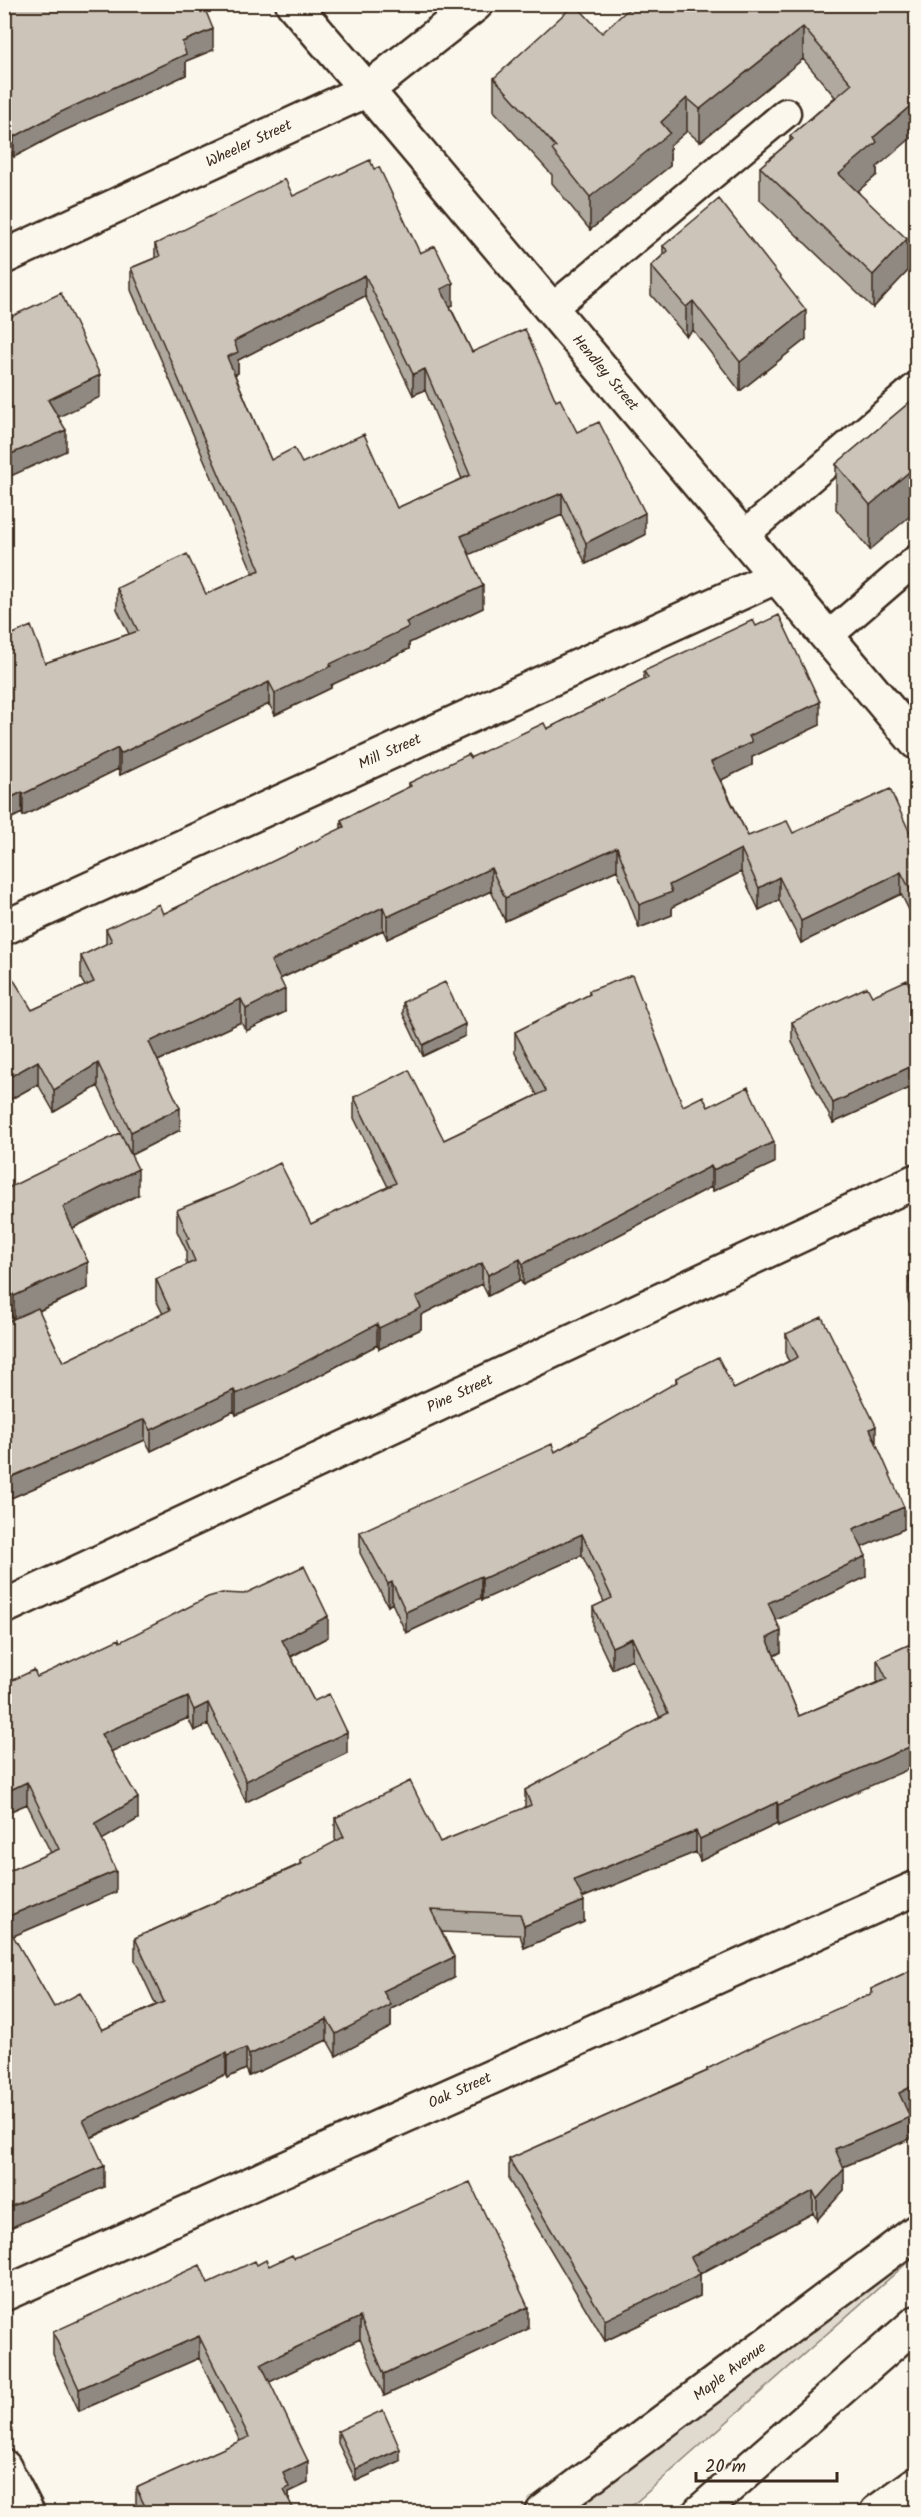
<svg xmlns="http://www.w3.org/2000/svg" width="921" height="2517" viewBox="0 0 921 2517" font-family="Kalam,sans-serif">
<style>
.green{fill:#dfd9ce;stroke:#8d8276;stroke-width:1.5}
.lines{fill:none;stroke-linecap:round;stroke-linejoin:round}
.service-casing{stroke:#3b2a1e;stroke-width:33}
.minor-casing{stroke:#3b2a1e;stroke-width:38}
.secondary-casing{stroke:#3b2a1e;stroke-width:38}
.motorway-casing{stroke:#3b2a1e;stroke-width:38}
.service{stroke:#fbf7ec;stroke-width:28}
.minor{stroke:#fbf7ec;stroke-width:33}
.secondary{stroke:#fbf7ec;stroke-width:33}
.motorway{stroke:#fbf7ec;stroke-width:33}
.wall{fill:#afa99f;stroke:#3b2a1e;stroke-width:1.5;fill-rule:evenodd}
.shaded-wall{fill:#8f8982;stroke:#3b2a1e;stroke-width:1.5}
.building{fill:#ccc4b9;stroke:#3b2a1e;stroke-width:1.5;fill-rule:evenodd}
.labels{text-anchor:middle;dominant-baseline:central;stroke-width:4.5;stroke-linejoin:round;paint-order:stroke}
.street-label{font-size:15px;fill:#3b2a1e;stroke:#fbf7ec}
</style>
<rect width="100%" height="100%" fill="#fbf7ec"/>
<filter id="ink" filterUnits="userSpaceOnUse"><feTurbulence type="fractalNoise" baseFrequency=".0167" numOctaves="2"/><feDisplacementMap in="SourceGraphic" scale="12" xChannelSelector="R" yChannelSelector="G"/><feConvolveMatrix kernelMatrix="1 2 1 2 8 2 1 2 1" color-interpolation-filters="sRGB"/></filter>
<g filter="url(#ink)">
<path class="green" d="M916 2245V2255L625 2512H569Z"/>
<g class="lines">
<defs>
<path id="service" d="M551 309 786 113
M742 537 916 387
M827 637 916 560"/>
<path id="minor" d="M293 4 367 90 916 742
M4 257 367 90 476 4
M4 928 775 577
M4 1607 916 1181
M4 2294 916 1888
M4 2467 27 2512"/>
<path id="secondary" d="M543 2512 916 2232"/>
<path id="motorway" d="M700 2512 916 2323
M877 2512 916 2484"/>
</defs>
<use href="#service" class="service-casing"/>
<use href="#minor" class="minor-casing"/>
<use href="#secondary" class="secondary-casing"/>
<use href="#motorway" class="motorway-casing"/>
<use href="#service" class="service"/>
<use href="#minor" class="minor"/>
<use href="#secondary" class="secondary"/>
<use href="#motorway" class="motorway"/>
</g>
<path class="wall" d="M4 4 213 50 186 61V75L59 133 14 157 12 155 4 158Z
M916 4 877 167V175L858 191 907 272 873 308 760 200V167L790 141V136L835 97 803 59 700 142 687 131 670 146V166L590 230 552 183V175L494 111V78L602 33Z
M293 196 420 253 453 305 450 306 472 352 556 401 645 535 586 564 562 515 469 554 483 608 409 643V649L331 685V688L275 715 269 704 120 775 118 769 23 816 22 813 4 822 45 663 129 634 117 609V588L206 594 253 573 131 290V268L155 258V244ZM365 296 413 395 425 390 462 479 397 508 302 463 271 460 235 375 238 373V360Z
M663 246 806 339 740 391 693 330 686 336 651 295V266L663 255Z
M916 397 870 550 836 509V464Z
M756 626 820 725 752 757V765L721 780 748 836 793 833 914 842 916 841V924L901 894 801 943 779 900 759 910 741 872 672 907V915L639 928 617 870 505 921 491 891 387 939 383 930 280 979 285 1012 246 1031 241 1022 158 1061 180 1130 131 1155 98 1086 54 1112 38 1084 4 1103V981L32 1010 85 986 81 979V956L106 944V929L163 914 341 829V820L409 787V783L470 758 547 729 644 680V671Z
M589 991 683 1106 708 1107 774 1163 713 1191 711 1187 523 1285 520 1280 488 1296 482 1284 421 1315V1329L379 1349 377 1345 288 1392 236 1415 234 1411 151 1451 145 1440 4 1501 13 1319 4 1300V1190L138 1195 73 1228 88 1288 39 1311 63 1362 163 1314 156 1300V1279L187 1265 186 1261V1250L177 1231V1210L311 1224 388 1187 354 1118V1097L444 1140 537 1095 515 1053V1032L589 995Z
M872 996 916 1002V1088L914 1086 833 1123 792 1042V1022Z
M403 1002 465 1036 423 1056 403 1014Z
M916 1273V1319L908 1299V1277Z
M786 1334 876 1443 904 1529 861 1547 866 1577 776 1620 781 1652 774 1656 799 1716 878 1682 877 1680V1659L915 1642 778 1826 777 1824 700 1861 696 1852 582 1898 584 1922 524 1948 520 1935 441 1932 454 1978 391 2009V2027L336 2056 327 2040 249 2076 246 2069 227 2078 226 2074 91 2138 104 2187 5 2230 4 2228V1873L51 1853 27 1804 4 1814 37 1677 120 1642 328 1637 291 1657 314 1701 347 1753 246 1802 208 1724 194 1731 188 1718 111 1751 138 1819 102 1839 116 1892 13 1936 54 2007 102 2030 156 2005 135 1960V1938L300 1864V1860L336 1842 335 1839V1818L440 1842 525 1808V1790L660 1718 632 1659 612 1669 593 1629V1607L604 1602 582 1555 482 1600 481 1598 406 1633 392 1603 388 1606 360 1553V1532L555 1452 676 1383V1378L734 1389 789 1361 786 1356Z
M916 1968V2106L907 2110 910 2139 843 2167 844 2190 817 2220 813 2213 700 2274V2296L605 2341 509 2180V2159L707 2071V2069L871 1994V1989Z
M294 2258 528 2329 384 2396 360 2339 269 2382 308 2483 289 2492V2501L295 2512H138L136 2510V2488L240 2441 199 2358 79 2411 53 2354V2332L208 2283 257 2265 269 2266Z
M338 2431 400 2461 356 2481 338 2443Z"/>
<path class="shaded-wall" d="M803 27V59L700 142V109Z
M213 29V50L186 61V75L59 133 14 157V137L182 42Z
M687 98V131L670 146V166L590 230V197L661 122Z
M916 101V134L877 167V175L839 207V174L874 137Z
M12 135V155L4 158V138Z
M907 239V272L873 308V275Z
M365 275V296L238 360V373L227 378V357L234 341Z
M453 283V305L441 310V289Z
M693 301V330L686 336V307Z
M806 310V339L740 391V362Z
M425 369V390L413 395V374Z
M100 375V397L48 422V400Z
M66 430V451L4 479V457Z
M916 466V511L870 550V505Z
M562 493V515L461 558V536Z
M645 513V535L586 564V543Z
M483 586V608L409 643V649L331 685V688L275 715V693L406 622Z
M269 682V704L120 775V754Z
M820 702V725L752 757V765L711 785V762L749 736Z
M118 748V769L23 816V794Z
M22 792V813L4 822V801Z
M617 847V870L505 921V898Z
M741 849V872L672 907V915L639 928V905L669 885Z
M491 868V891L387 939V917Z
M901 872V894L801 943V921Z
M779 877V900L759 910V888Z
M383 907V930L271 983V961Z
M285 989V1012L246 1031V1009Z
M241 999V1022L149 1065V1042Z
M465 1024V1036L423 1056V1045Z
M38 1061V1084L4 1103V1080Z
M98 1063V1086L54 1112V1090Z
M914 1065V1086L833 1123V1103Z
M180 1108V1130L131 1155V1132Z
M774 1142V1163L713 1191V1170Z
M711 1166V1187L523 1285V1264Z
M138 1169V1195L63 1233V1207Z
M520 1259V1280L488 1296V1275Z
M88 1262V1288L14 1322V1296Z
M482 1263V1284L421 1315V1329L379 1349V1328L416 1297Z
M377 1324V1345L288 1392 236 1415V1394Z
M234 1390V1411L151 1451V1430Z
M145 1419V1440L4 1501V1480Z
M876 1426V1448L870 1429Z
M904 1507V1529L853 1551V1529Z
M582 1534V1555L482 1600V1579Z
M866 1556V1577L768 1624V1603Z
M481 1576V1598L406 1633V1612Z
M392 1582V1603L388 1606V1584Z
M328 1616V1637L282 1661V1640Z
M781 1631V1652L767 1659V1638Z
M632 1638V1659L612 1669V1647Z
M188 1697V1718L101 1756V1734Z
M208 1703V1724L194 1731V1710Z
M347 1732V1753L246 1802V1781Z
M916 1744V1766L778 1826V1805Z
M27 1782V1804L4 1814V1793Z
M138 1798V1819L95 1844V1823Z
M777 1802V1824L700 1861V1839Z
M696 1831V1852L574 1901V1880Z
M116 1871V1892L4 1940V1918Z
M584 1901V1922L524 1948V1926Z
M454 1957V1978L391 2009V2027L336 2056V2034L383 1991Z
M327 2019V2040L249 2076V2055Z
M246 2048V2069L227 2078V2056Z
M226 2053V2074L83 2141V2120Z
M916 2084V2106L899 2114V2093Z
M910 2117V2139L835 2170V2149Z
M104 2166V2187L5 2230V2209Z
M844 2169V2190L817 2220V2199Z
M813 2191V2213L695 2276 700 2274V2296L605 2341V2320L691 2257Z
M528 2307V2329L384 2396V2374Z
M360 2317V2339L261 2386V2364Z
M199 2336V2358L79 2411V2389Z
M400 2449V2461L356 2481V2469Z
M308 2461V2483L289 2492V2509L284 2512 283 2473Z"/>
<path class="building" d="M4 4H203L213 29 182 42 186 54 59 113 14 137 12 135 4 138Z
M575 4 602 33 634 4H916V101L874 137 877 142 839 174 907 239 873 275 760 167 793 139 790 136 852 84 803 27 700 109 687 98 661 122 670 133 590 197 552 150 556 147 494 78Z
M370 160 374 169 379 167 420 253 435 246 453 283 441 289 472 352 525 329 556 401 560 399 577 432 599 422 645 513 586 543 562 493 461 536 483 586 406 622 409 627 330 664 331 666 275 693 269 682 120 754 118 748 23 794 22 792 4 801V638L31 626 45 663 138 631 117 588 187 554 206 594 260 570 131 268 160 256 155 244 285 179 293 196ZM365 275 413 374 425 369 470 475 397 508 364 434 302 463 294 448 271 460 227 357 238 352 234 341Z
M719 199 806 310 740 362 693 301 686 307 651 266 668 251 663 246Z
M61 293 100 375 48 400 66 430 4 457V320Z
M916 397V466L870 505 836 464Z
M779 615 820 702 749 736 752 742 711 762 748 836 787 821 793 833 890 789 914 842 916 841V901L901 872 801 921 779 877 759 888 741 849 669 885 672 892 639 905 617 847 505 898 491 868 387 917 383 907 271 961 285 989 246 1009 241 999 149 1042 180 1108 131 1132 98 1063 54 1090 38 1061 4 1080V981L12 977 32 1010 94 982 81 956 112 941 106 929 159 904 163 914 344 827 341 820 411 786 409 783 469 754 470 758 544 723 547 729 648 678 644 671 753 620 756 626Z
M632 975 683 1106 703 1096 708 1107 748 1087 774 1142 713 1170 711 1166 523 1264 520 1259 488 1275 482 1263 416 1297 421 1308 379 1328 377 1324 288 1371 236 1394 234 1390 151 1430 145 1419 4 1480V1323L38 1308 63 1362 170 1310 156 1279 195 1261 186 1240 189 1238 177 1210 233 1187 280 1163 311 1224 396 1183 354 1097 409 1070 444 1140 546 1091 515 1032 590 994 589 991Z
M907 980 916 1002V1068L914 1065 833 1103 792 1022 867 987 872 996Z
M445 982 465 1024 423 1045 403 1002Z
M120 1133 138 1169 63 1207 88 1262 14 1296 4 1274V1190Z
M916 1273V1297L908 1277Z
M822 1317 876 1426 870 1429 904 1507 853 1529 866 1556 768 1603 781 1631 767 1638 799 1716 887 1679 877 1659 915 1642 916 1645V1744L778 1805 777 1802 700 1839 696 1831 574 1880 584 1901 524 1926 520 1914 431 1910 454 1957 383 1991 391 2005 336 2034 327 2019 249 2055 246 2048 227 2056 226 2053 83 2120 104 2166 5 2209 4 2207V1920L54 2007 80 1993 102 2030 164 2002 135 1938 302 1864 300 1860 344 1837 335 1818 410 1781 440 1842 531 1805 525 1790 668 1713 632 1638 612 1647 593 1607 612 1598 582 1534 482 1579 481 1576 406 1612 392 1582 388 1584 360 1532 552 1444 555 1452 677 1382 676 1378 718 1357 734 1389 798 1357 786 1334Z
M304 1566 328 1616 282 1640 314 1701 329 1694 347 1732 246 1781 208 1703 194 1710 188 1697 101 1734 138 1798 95 1823 116 1871 4 1918V1873L59 1849 27 1782 4 1793V1684L34 1670 37 1677 119 1639 120 1642 208 1597 222 1593 244 1594Z
M916 1968V2084L899 2093 910 2117 835 2149 844 2169 817 2199 813 2191 691 2257 700 2274 605 2320 509 2159 708 2071 707 2069 762 2042 873 1993 871 1989Z
M470 2182 528 2307 384 2374 360 2317 261 2364 308 2461 283 2473 289 2487 284 2490 295 2512H148L136 2488 249 2437 199 2336 79 2389 53 2332 200 2265 208 2283 255 2261 257 2265 266 2260 269 2266 292 2255 294 2258Z
M383 2410 400 2449 356 2469 338 2431Z"/>
</g>
<g class="labels">
<g class="street-label">
<text transform="translate(249 144) rotate(-25)">Wheeler Street</text>
<text transform="translate(605 373) rotate(50)">Hendley Street</text>
<text transform="translate(390 752) rotate(-24)">Mill Street</text>
<text transform="translate(460 1394) rotate(-25)">Pine Street</text>
<text transform="translate(460 2091) rotate(-24)">Oak Street</text>
<text transform="translate(730 2372) rotate(-37)">Maple Avenue</text>
</g>
</g>
<rect width="921" height="2517" fill="none" stroke="#fbf7ec" stroke-width="24"/>
<rect x="12" y="12" width="897" height="2493" fill="none" stroke="#3b2a1e" stroke-width="2" filter="url(#ink)"/>
<path d="M696 2472v9h141v-9" fill="none" stroke="#3b2a1e" stroke-width="3"/>
<text x="705" y="2472" font-size="18" fill="#3b2a1e" stroke="#fbf7ec" stroke-width="4.5" paint-order="stroke">20 m</text>
</svg>
